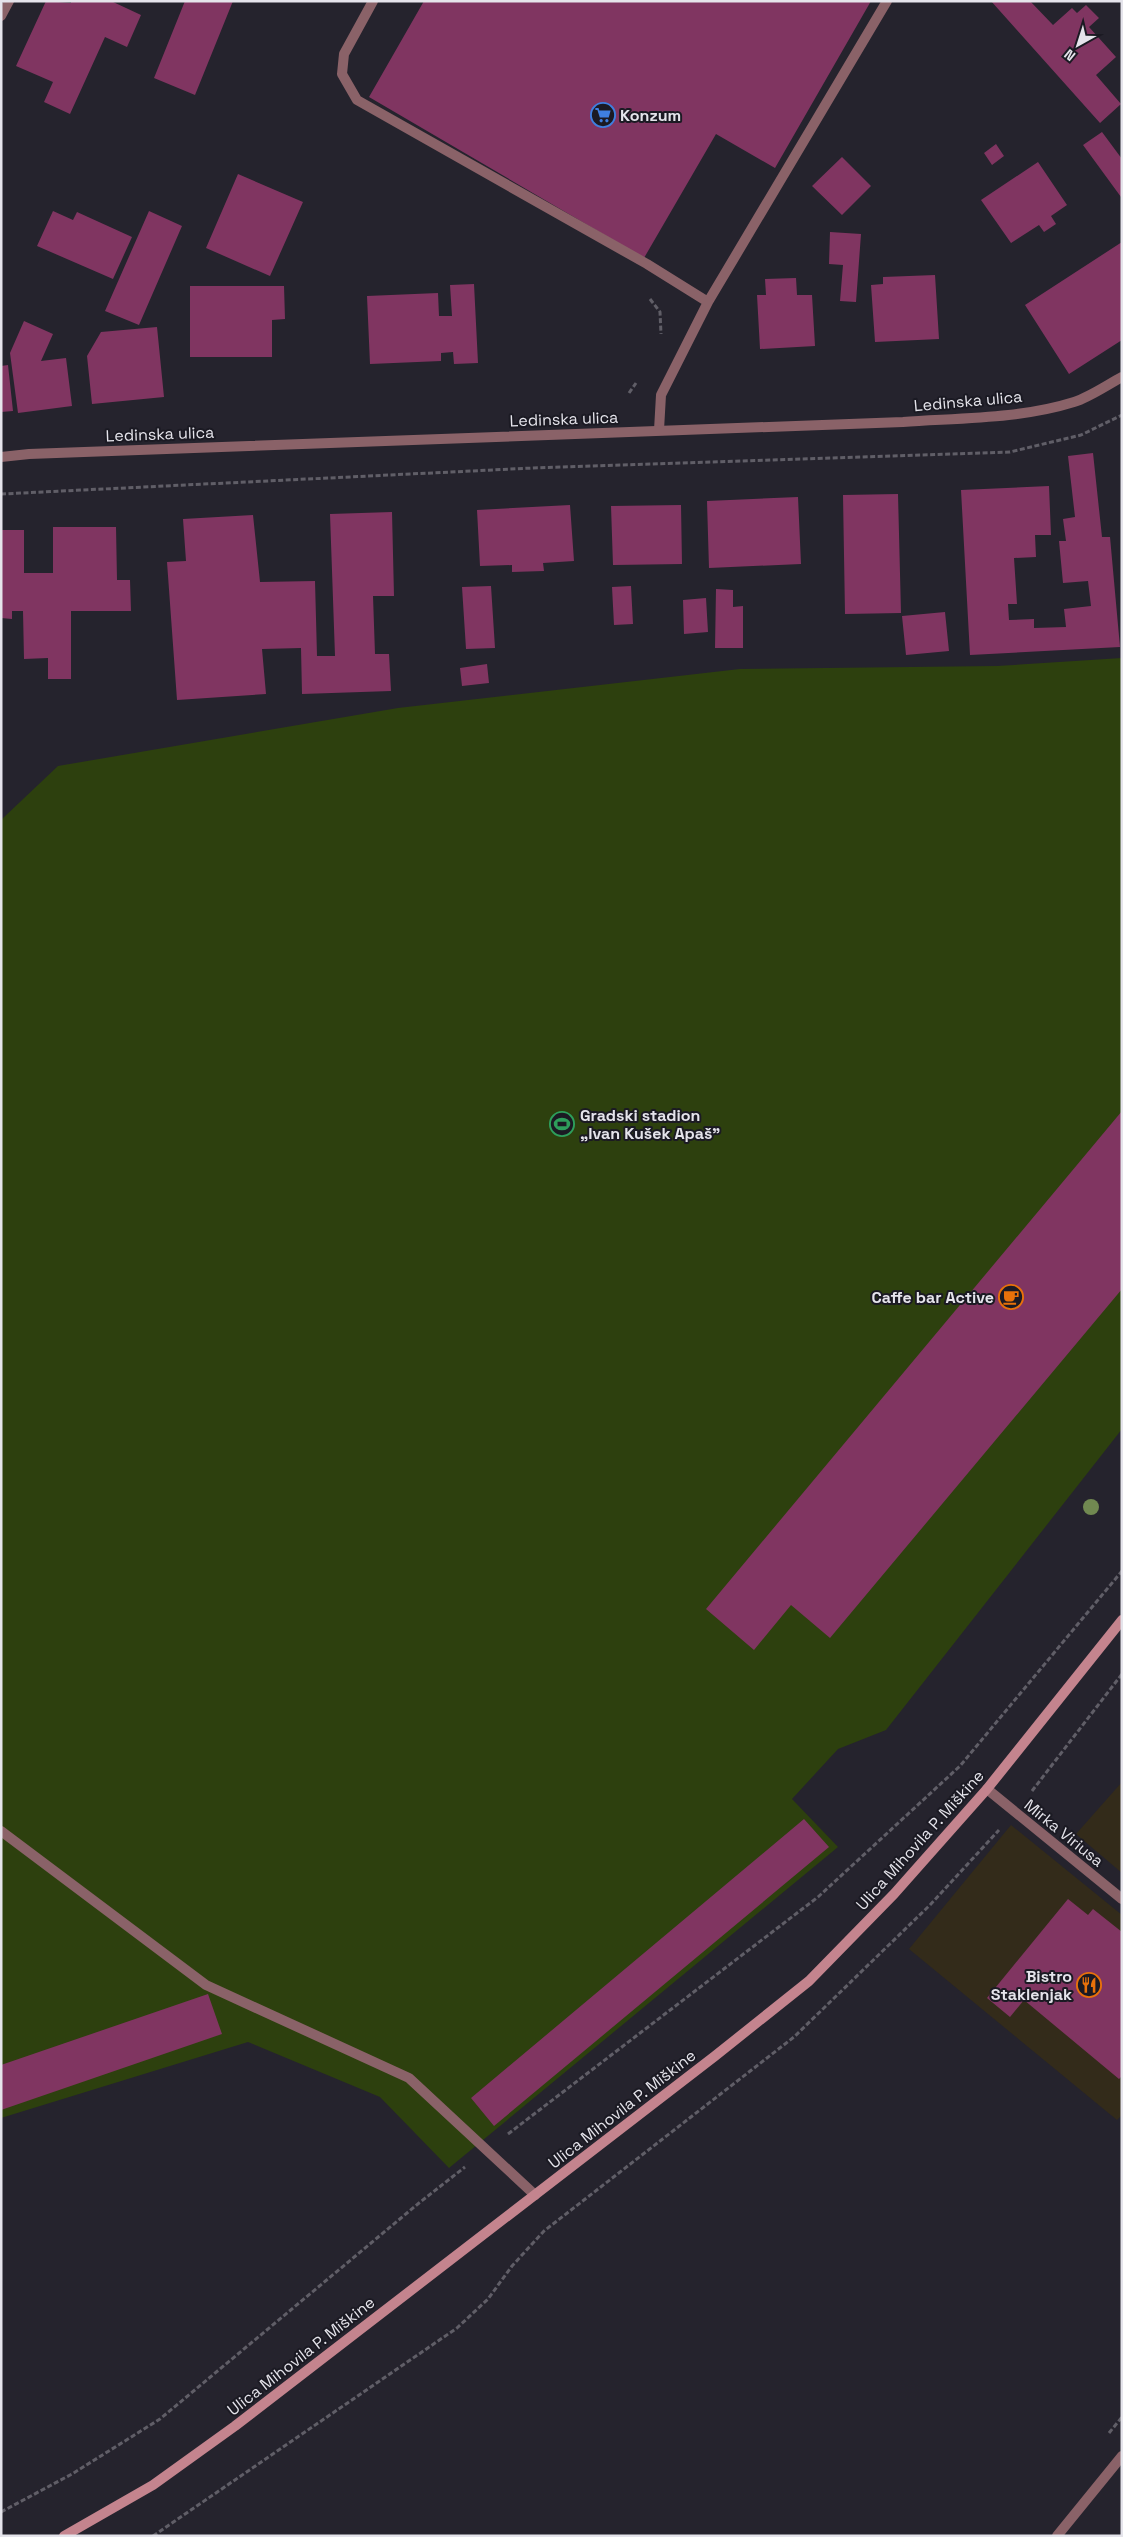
<svg xmlns="http://www.w3.org/2000/svg" width="1123" height="2537" viewBox="0 0 1123 2537" font-family="'Space Grotesk',sans-serif">
<style>
.commercial{fill:#332b1a}
.green{fill:#2d400e}
.building{fill:#803561}
.lines{fill:none;stroke-linecap:round;stroke-linejoin:round}
.path{stroke:#605e67;stroke-width:3;stroke-dasharray:5 2.5;stroke-linecap:butt}
.service{stroke:#8a6268;stroke-width:10}
.minor{stroke:#8a6268;stroke-width:10}
.secondary{stroke:#c4848e;stroke-width:10}
.tree{fill:#718951}
.labels{text-anchor:middle;dominant-baseline:central;stroke-width:4;stroke-linejoin:round;paint-order:stroke}
.poi-label{font-size:16px;font-weight:bold;fill:#e5e4eb;stroke:#1b1a23;text-anchor:start}
.street-label{font-size:16px;fill:#e5e4eb;stroke:#1b1a23}
</style>
<rect width="100%" height="100%" fill="#25232d"/>
<path class="commercial" d="M1122 1782V1873L1076 1834Z
M1011 1825 1122 1915V2115L1117 2120 909 1949Z"/>
<path class="green" d="M1122 658V1429L886 1730 838 1749 792 1799 838 1847 449 2168 380 2097 248 2042 1 2118V820L58 766 398 708 740 669 997 666Z"/>
<path class="building" d="M46 1 71 3V1H111L141 15 127 47 105 37 70 114 44 102 53 82 16 66Z
M185 1H233L195 95 154 78Z
M424 1H871L775 168 716 134 644 258 369 97Z
M991 1H1030L1053 25 1072 8 1077 13 1086 5 1099 18 1089 27 1116 57 1096 75 1121 104 1100 123Z
M1102 132 1122 159 1121 197 1083 145Z
M996 144 1004 156 992 165 984 153Z
M842 157 871 186 842 215 812 186Z
M1038 162 1067 205 1051 216 1056 224 1044 232 1039 225 1011 243 981 200Z
M238 174 303 202 270 276 206 248Z
M53 211 73 220 77 212 132 237 113 279 37 246Z
M149 211 182 226 139 325 105 311Z
M830 232 861 234 856 302 840 301 843 265 829 264Z
M1122 242V340L1069 374 1025 305Z
M935 275 939 339 875 342 871 285 883 284V277Z
M796 278 797 295H812L815 346 760 349 757 295H766L765 279Z
M474 284 478 363 454 364 453 352 441 353V361L370 364 367 296 438 293 439 316H452L450 285Z
M190 286H284L285 319 272 320V357H190Z
M24 321 53 334 41 361 66 358 72 406 18 413 10 353Z
M157 327 164 397 92 404 87 356 101 332Z
M8 365 13 411 1 412V366Z
M1093 453 1102 537H1110L1120 647 970 655 961 490 1049 486 1051 535H1035L1036 557 1014 558 1017 604H1008L1009 620 1034 619V628L1066 627 1064 609 1091 606 1088 581 1063 583 1059 541H1066L1063 519 1075 517 1068 456Z
M898 494 901 613 845 614 843 495Z
M798 497 801 564 709 568 707 501Z
M570 505 574 561 543 563 544 571 512 572V565L480 566 477 510Z
M681 505 682 564 613 565 611 506Z
M392 512 394 596H373L375 654H389L391 691 302 694 301 648 262 649 266 694 177 700 167 562 186 561 183 519 253 515 260 582 315 581 317 656H335L330 514Z
M53 527H116L117 580H130L131 611H71V679H48V658L24 659 23 611H12V619L1 618V530H24V573H53Z
M491 586 495 648 466 649 462 587Z
M631 586 633 624 614 625 612 587Z
M716 589 733 590V607L743 606V648H715Z
M706 598 708 632 684 634 683 600Z
M945 612 949 651 906 655 902 616Z
M487 664 489 683 462 686 460 668Z
M1122 1111V1289L830 1638 791 1605 754 1650 706 1609Z
M804 1819 829 1847 494 2126 471 2098Z
M1068 1899 1088 1915 1093 1909 1122 1932V2076L1119 2079 1024 2000 1010 2017 987 1998Z
M208 1994 222 2034 1 2110V2065Z"/>
<g class="lines">
<path class="path" d="M650 299 660 312 661 334
M629 393 636 383
M1 494 533 468 1010 452 1081 435 1122 415
M1032 1791 1122 1674
M508 2134 818 1897 960 1766 1122 1571
M1109 2433 1122 2417
M1 2512 72 2474 160 2419 419 2203 465 2167
M153 2536 457 2328 488 2299 512 2266 544 2231 794 2037 930 1905 999 1830"/>
<path class="service" d="M373 1 344 54 342 74 357 100 647 264 708 302
M659 430 661 395 708 302 887 1
M1 1831 206 1985 409 2078 535 2195"/>
<path class="minor" d="M1 16 9 1
M1 457 29 454 903 422C959 418 1020 419 1074 402 1090 397 1107 385 1122 377
M987 1789 1122 1899
M1057 2536 1122 2456"/>
<path class="secondary" d="M64 2536 153 2485 235 2426 715 2056 809 1981 894 1894 987 1789 1122 1620"/>
</g>
<circle class="tree" cx="1091" cy="1507" r="8"/>
<defs>
<symbol id="supermarket-ring" viewBox="-11 -11 22 22"><circle r="9.5" fill="#1b1a23" stroke="#3f7fe0" stroke-width="1.5"/><path d="M-6-5.5h2.5l.6 2H6L4.5 2H-2.5L-4.4-4H-6ZM-1.5 3.2a1.3 1.3 0 1 0 .1 0ZM3 3.2a1.3 1.3 0 1 0 .1 0Z" fill="#3f7fe0"/></symbol>
<symbol id="stadium-ring" viewBox="-11 -11 22 22"><circle r="9.5" fill="#1b1a23" stroke="#2e9e5b" stroke-width="1.5"/><path d="M0-5a6.5 5 0 1 0 0 10a6.5 5 0 1 0 0-10ZM-3.5-1.8h7v3.6h-7Z" fill="#2e9e5b"/></symbol>
<symbol id="cafe-ring" viewBox="-11 -11 22 22"><circle r="9.5" fill="#1b1a23" stroke="#e8710a" stroke-width="1.5"/><path d="M-5.5-4.5H6V0H3Q3 3.5 0 3.5H-2.5Q-5.5 3.5-5.5 0ZM3-3.2v2h1.7v-2ZM-6 4.5H4V6H-6Z" fill="#e8710a"/></symbol>
<symbol id="restaurant-ring" viewBox="-11 -11 22 22"><circle r="9.5" fill="#1b1a23" stroke="#e8710a" stroke-width="1.5"/><path d="M-5-6h1v4h1v-4h1v4h1v-4h1v5L-1.5 .5V6h-2V.5L-5-1ZM5-6V6H3V1.5H1.5Q1.5-4 5-6Z" fill="#e8710a"/></symbol>
</defs>
<g fill-rule="evenodd">
<use href="#supermarket-ring" x="589" y="101" width="28" height="28"/>
<use href="#stadium-ring" x="548" y="1110" width="28" height="28"/>
<use href="#cafe-ring" x="997" y="1283" width="28" height="28"/>
<use href="#restaurant-ring" x="1075" y="1971" width="28" height="28"/>
</g>
<g class="labels">
<g class="poi-label">
<text x="620" y="115">Konzum</text>
<text x="580" y="1115">Gradski stadion<tspan x="580" dy="18">„Ivan Kušek Apaš”</tspan></text>
<text x="994" y="1297" text-anchor="end">Caffe bar Active</text>
<text x="1072" y="1976" text-anchor="end">Bistro<tspan x="1072" dy="18">Staklenjak</tspan></text>
</g>
<g class="street-label">
<text transform="translate(968 401) rotate(-5)">Ledinska ulica</text>
<text transform="translate(564 419) rotate(-2)">Ledinska ulica</text>
<text transform="translate(160 434) rotate(-2)">Ledinska ulica</text>
<text transform="translate(1064 1833) rotate(39)">Mirka Viriusa</text>
<text transform="translate(920 1840) rotate(-48)">Ulica Mihovila P. Miškine</text>
<text transform="translate(622 2109) rotate(-38)">Ulica Mihovila P. Miškine</text>
<text transform="translate(301 2356) rotate(-38)">Ulica Mihovila P. Miškine</text>
</g>
</g>
<rect width="1123" height="2537" fill="none" stroke="#e5e4eb" stroke-width="5"/>
<g transform="translate(1078 45) rotate(219)" stroke="#1b1a23" stroke-width="4" paint-order="stroke">
<path d="M0-4L9 19L0 12L-9 19Z" fill="#e5e4eb"/>
<text y="-8" font-size="14" font-weight="bold" text-anchor="middle" fill="#e5e4eb">N</text>
</g>
</svg>
